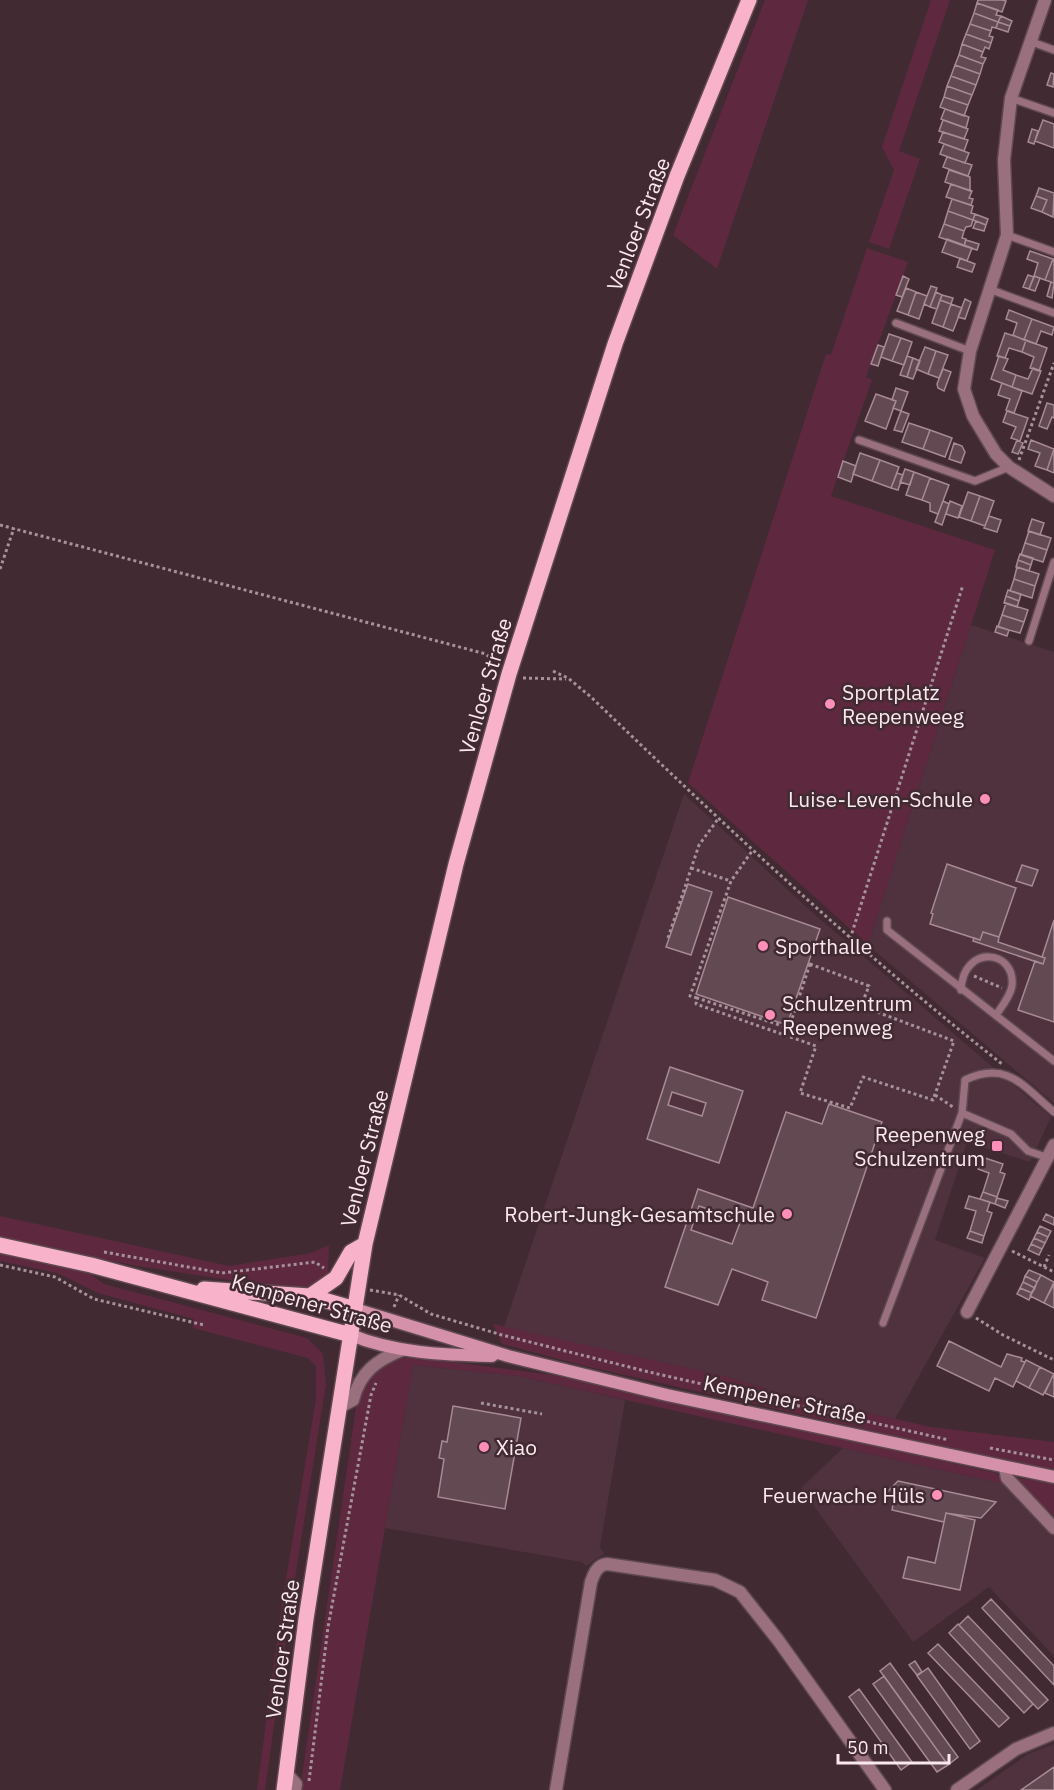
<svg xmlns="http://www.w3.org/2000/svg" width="1054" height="1790" viewBox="0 0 1054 1790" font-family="'IBM Plex Sans',sans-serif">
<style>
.built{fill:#4f323d}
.green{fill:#5e293e}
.building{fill:#634952;stroke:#a78a94;stroke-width:1.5;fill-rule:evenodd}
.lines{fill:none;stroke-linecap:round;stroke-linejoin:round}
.lane-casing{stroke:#5f4950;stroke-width:10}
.street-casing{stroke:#5f4950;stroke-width:15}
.secondary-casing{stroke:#5f4950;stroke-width:15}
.primary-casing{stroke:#5f4950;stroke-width:18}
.path{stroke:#a69299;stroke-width:3;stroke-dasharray:3 3;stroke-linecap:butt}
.lane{stroke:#9a6f7e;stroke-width:7}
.street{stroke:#9a6f7e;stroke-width:12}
.secondary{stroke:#d591a9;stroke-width:12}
.primary{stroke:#f8b2ca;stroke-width:15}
.poi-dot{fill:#ff8eb9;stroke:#422a32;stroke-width:2}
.labels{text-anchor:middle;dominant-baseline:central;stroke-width:5;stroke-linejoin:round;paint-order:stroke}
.street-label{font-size:21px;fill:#f9e9ee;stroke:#422a32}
.poi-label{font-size:21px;fill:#f9e9ee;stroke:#422a32;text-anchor:start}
</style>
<rect width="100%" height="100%" fill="#422a32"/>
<path class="built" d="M971 625 1054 652V1103L868 945Z
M684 794 813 913 1051 1117 1030 1162 967 1142 935 1240 985 1258 895 1419 783 1394 728 1377 504 1327Z
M413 1365 518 1376 625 1400 600 1547 604 1554 586 1566 582 1562 385 1528Z
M843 1448 1005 1484 1054 1535V1656L989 1587 913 1642 801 1488Z
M1054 1744V1790H977L1028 1754Z"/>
<path class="green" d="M765 0H808L717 269 673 235Z
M931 0H950L899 151 920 159 889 249 869 242 894 170 882 147Z
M867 248 908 262 866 377 872 380 831 496 995 550 868 945 688 783 826 354 831 355Z
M0 1216 229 1266 311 1253 329 1245 328 1276 314 1285 290 1289 137 1266 0 1238Z
M0 1252 86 1271 104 1284 307 1338 323 1354 326 1384 291 1603 265 1790H257L282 1603 316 1399V1366L308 1358 193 1328 194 1319 98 1293 57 1273 0 1261Z
M493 1324 728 1377 783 1394 895 1419 931 1427 1054 1442V1469L1033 1467 585 1366 502 1344Z
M412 1357 553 1375 996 1473 1005 1484 518 1376 413 1365 340 1790H300L357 1401C367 1372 382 1361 412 1357Z
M1013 1478 1054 1482V1516C1041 1502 1026 1493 1013 1478Z"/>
<path class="building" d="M978 0H1002L1006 1 1002 12 977 3Z
M977 3 998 10 996 15 1001 16 998 22 974 13Z
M974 13 998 22 996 28 992 27 991 31 970 24Z
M1001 16 1012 21 1010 26 998 22Z
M998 22 1010 26 1008 32 996 28Z
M970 24 991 31 989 36 993 37 991 43 966 34Z
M966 34 991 43 989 49 985 47 983 52 962 44Z
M962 44 983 52 981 57 986 58 983 64 959 55Z
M959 55 983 64 980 74 955 65Z
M955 65 980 74 976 85 951 76Z
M1051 73 1054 74 1053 87 1047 85Z
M951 76 976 85 972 95 947 86Z
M947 86 972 95 968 105 944 97Z
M944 97 968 105 964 116 940 107Z
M945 109 969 117 966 128 941 119Z
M943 120 968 129 964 139 939 131Z
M1043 120 1054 124V148L1035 141Z
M1032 129 1038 131 1034 144 1028 142Z
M943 132 968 140 964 151 939 142Z
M944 144 969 153 965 163 940 154Z
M947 157 972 165 968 176 943 167Z
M949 170 970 177V191L945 182Z
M951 184 972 191 969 198 973 199 971 205 946 197Z
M1039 188 1054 193 1053 217 1042 212 1047 200 1036 196Z
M1036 196 1047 200 1042 212 1031 208Z
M952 199 973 206 971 213 975 214 973 220 948 211Z
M948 211 973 220 971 226 966 227 964 231 944 224Z
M975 214 988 219 986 225 973 220Z
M976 221 986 225 984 231 973 228Z
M944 224 964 231 962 238 966 239 964 246 939 237Z
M947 239 972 248 967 261 942 252Z
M966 240 979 244 977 250 964 246Z
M1030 251 1053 259 1045 280 1034 276 1038 263 1027 259Z
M960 258 975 264 972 272 957 267Z
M1053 259H1054V283L1045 280Z
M1028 275 1034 277 1029 289 1023 287Z
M903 276 909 279 902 297 896 295Z
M1034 276 1040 278 1035 291 1029 289Z
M1051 282 1054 283 1052 298 1047 296Z
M931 286 937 288 930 307 924 304Z
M906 288 916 292 908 315 897 311Z
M916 292 927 296 919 319 908 315Z
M936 292 942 295 937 309 930 307Z
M942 295 953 298 951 304 940 300Z
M965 299 971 302 965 319 958 317Z
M940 300 951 304 943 327 932 323Z
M951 304 962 308 953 331 943 327Z
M1009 310 1032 319 1024 340 1013 335 1017 323 1006 319Z
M1032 319 1054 327 1052 335 1041 331 1036 344 1024 340Z
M1005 333 1026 340 1022 352 1009 348 1005 358 997 356Z
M889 334 901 338 892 361 881 357Z
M901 338 912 342 904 365 892 361Z
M1026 340 1047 348 1039 371 1030 368 1034 357 1022 352Z
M878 345 884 347 878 366 871 364Z
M925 347 936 351 928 374 916 369Z
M936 351 948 355 939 378 928 374Z
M907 356 913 358 907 377 900 375Z
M999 356 1008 359 1003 370 1016 375 1012 387 991 379Z
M913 358 920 361 913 379 907 377Z
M1033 368 1041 371 1032 394 1012 387 1016 375 1028 379Z
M943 369 951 372 944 391 938 388 937 384Z
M1002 383 1022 391 1014 413 1006 410 1010 399 998 395Z
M896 388 908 392 901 411 893 408 896 401 892 400Z
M876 394 896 401 886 429 865 421Z
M1047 403 1054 405V418L1052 417 1047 429 1039 426Z
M901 411 909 414 902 432 894 430Z
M1007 411 1028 418 1020 441 1011 438 1016 427 1003 422Z
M909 423 930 430 923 449 902 442Z
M930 430 952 438 945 457 923 449Z
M1017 440 1023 443 1018 454 1012 452Z
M1031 440 1054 449 1047 470 1035 466 1040 453 1028 449Z
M954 443 962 446 965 452 961 463 949 459Z
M1054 449V473L1047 470Z
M860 453 880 460 872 481 853 474Z
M880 460 899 467 891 488 872 481Z
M843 461 856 466 851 482 838 477Z
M905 469 914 472 910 485 900 482Z
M914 472 930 478 922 500 906 495Z
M897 473 903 475 898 490 891 488Z
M930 478 949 485 938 514 930 511V503L922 500Z
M968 492 980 496 971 521 959 517Z
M980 496 994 501 985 526 971 521Z
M943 501 949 504 942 525 935 522Z
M950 501 962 506 958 518 946 514Z
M989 516 1001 520 997 532 984 528Z
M1032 519 1044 523 1040 535 1028 531Z
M1029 531 1051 538 1047 550 1025 543Z
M1025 543 1047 550 1043 562 1021 555Z
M1020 554 1033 558 1031 565 1018 560Z
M1018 560 1031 565 1029 571 1016 567Z
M1017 567 1039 574 1035 586 1014 579Z
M1014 579 1035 586 1032 598 1010 591Z
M1008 590 1021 594 1019 601 1006 596Z
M1006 596 1019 601 1017 607 1004 603Z
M1006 603 1028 610 1024 622 1002 615Z
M1002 615 1024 622 1020 633 998 627Z
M997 626 1009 630 1007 636 995 632Z
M947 864 1016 888 999 937 983 932 980 940 930 924 933 914 931 913Z
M1022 865 1038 870 1032 886 1016 881Z
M688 884 712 892 691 955 666 947Z
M728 897 820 929 787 1025 696 994Z
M1054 920V1022L1018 1010 1035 961 1043 964 1045 958 1042 957Z
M983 932 999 937 998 942 1045 958 1043 964 973 941 974 938 980 940Z
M670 1067 743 1091 719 1163 647 1139ZM672 1092 706 1103 702 1116 668 1105Z
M829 1104 882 1122 816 1318 762 1300 768 1282 732 1269 718 1305 665 1287 698 1189 753 1208 786 1112 822 1124ZM699 1206 741 1220 732 1244 691 1230Z
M982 1157 1003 1164 1000 1172 1005 1174 997 1197 983 1192 989 1173 978 1169Z
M983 1192 997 1197 995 1204 980 1199Z
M969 1196 990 1202 987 1211 992 1213 984 1236 970 1231 976 1211 965 1208Z
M997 1198 1008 1201 1005 1208 995 1204Z
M1046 1214 1054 1218V1225L1043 1220Z
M1040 1226 1051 1231 1048 1237 1037 1232Z
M970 1231 984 1236 982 1243 967 1238Z
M1037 1232 1048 1237 1045 1243 1034 1238Z
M1034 1238 1045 1243 1042 1249 1031 1244Z
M1031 1244 1042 1249 1039 1255 1028 1250Z
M1029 1270 1041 1275 1037 1282 1025 1276Z
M1041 1275 1054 1282 1044 1303 1030 1296Z
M1025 1276 1037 1282 1035 1288 1023 1282Z
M1023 1282 1035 1288 1032 1293 1020 1288Z
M1054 1284V1308L1044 1303Z
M1020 1288 1032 1293 1029 1300 1017 1294Z
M949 1341 1001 1367 1007 1354 1022 1358 1021 1361 1025 1362 1013 1387 995 1378 989 1391 937 1366Z
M1026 1360 1040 1367 1029 1388 1016 1381Z
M1040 1367 1054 1374 1043 1395 1029 1388Z
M1054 1373V1397L1045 1393Z
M453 1406 521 1418 505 1509 438 1497 444 1459 439 1458 442 1441 447 1442Z
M898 1481 996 1502 981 1518 946 1513 944 1522 892 1510 894 1499 883 1496Z
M946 1513 975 1520 960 1590 903 1578 908 1557 935 1563Z
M991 1599 1054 1666V1685L982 1608Z
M968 1616 1048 1700 1038 1709 959 1625Z
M958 1624 1033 1704 1024 1713 949 1633Z
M938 1644 1009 1718 999 1727 928 1653Z
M915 1661 922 1672 917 1675 909 1665Z
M890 1663 958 1757 948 1765 880 1671Z
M928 1668 980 1741 970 1749 917 1676Z
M884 1676 948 1765 937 1772 873 1684Z
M859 1689 912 1762 901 1770 849 1697Z
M1054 1767V1790H1021Z"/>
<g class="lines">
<defs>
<path id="lane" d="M1032 42 1054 50
M1011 98 1054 113
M1007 235 1054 252
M989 289 1054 313
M896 323 970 351
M859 440 975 481 1009 467
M1029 641 1054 562
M887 921V930L1054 1061
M961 990C963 944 1016 949 1012 986 1010 997 1002 1006 996 1015
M962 1113 1011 1134 1028 1151 1049 1158
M883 1323 962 1113 965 1080C1007 1060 1023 1086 1054 1112"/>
<path id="street" d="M1045 0 1011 98 1004 160 1007 235 970 351 964 389 973 416 996 454 1009 467 1054 496
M967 1312 1054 1145
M340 1407 353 1400C360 1372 377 1360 402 1350
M1005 1468 1007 1478 1054 1528
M286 1773 296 1784 295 1790
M556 1790 591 1582C594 1574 597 1565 607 1564L715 1580 740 1592 778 1640 885 1790
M957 1790 1016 1749 1054 1733"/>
<path id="secondary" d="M355 1309 508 1356 667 1395 1054 1477
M351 1335C394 1353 445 1355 492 1356"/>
<path id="primary" d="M0 1245 91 1265 351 1335
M204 1289 310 1296 355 1309
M310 1296 336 1278 351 1252 365 1244
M284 1790 306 1619 365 1244 456 864 509 674 615 344 677 176 749 0"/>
</defs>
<use href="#lane" class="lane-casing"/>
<use href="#street" class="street-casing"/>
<use href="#secondary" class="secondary-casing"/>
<use href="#primary" class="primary-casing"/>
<path class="path" d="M1019 460 1054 363
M0 525 486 654 496 664
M0 569 14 528
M553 671 568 678 591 697C724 825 857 950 1002 1064
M523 678 566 679
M691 868 731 881
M668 938 699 845 718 819
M850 939 963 585
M810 964 869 986 861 1006 954 1041 933 1100 863 1077 850 1108 800 1093 816 1046 696 1004 697 998 789 1028Z
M974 976 1002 988
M697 998 690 996 731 881 752 851
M935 1095 953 1107
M1012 1251 1054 1272
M104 1252 222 1273 315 1262 324 1268
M0 1265 55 1277 94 1299 204 1325
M1044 1267 1049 1255
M370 1290 399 1295 431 1314 502 1335 649 1372 949 1440
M394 1307 399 1295
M976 1318 1003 1335 1054 1360
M481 1403 542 1414
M990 1448 1054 1460
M309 1781 328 1627 371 1395 376 1383"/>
<use href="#lane" class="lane"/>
<use href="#street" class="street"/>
<use href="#secondary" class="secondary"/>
<use href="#primary" class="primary"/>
</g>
<g class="poi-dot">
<circle cx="830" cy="704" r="6"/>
<circle cx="985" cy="799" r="6"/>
<circle cx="763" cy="946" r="6"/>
<circle cx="770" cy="1015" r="6"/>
<rect x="991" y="1140" width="12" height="12" rx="3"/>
<circle cx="787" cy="1214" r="6"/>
<circle cx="484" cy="1447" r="6"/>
<circle cx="937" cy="1495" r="6"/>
</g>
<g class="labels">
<g class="street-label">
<text transform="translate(638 224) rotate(-69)">Venloer Straße</text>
<text transform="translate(485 686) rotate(-74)">Venloer Straße</text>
<text transform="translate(364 1158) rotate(-76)">Venloer Straße</text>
<text transform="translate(312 1303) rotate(16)">Kempener Straße</text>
<text transform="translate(785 1399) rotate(12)">Kempener Straße</text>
<text transform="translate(282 1649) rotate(-82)">Venloer Straße</text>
</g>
<g class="poi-label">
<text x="842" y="692">Sportplatz<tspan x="842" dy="24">Reepenweeg</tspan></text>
<text x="973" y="799" text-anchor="end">Luise-Leven-Schule</text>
<text x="775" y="946">Sporthalle</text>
<text x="782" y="1003">Schulzentrum<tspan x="782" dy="24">Reepenweg</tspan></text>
<text x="985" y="1134" text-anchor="end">Reepenweg<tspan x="985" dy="24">Schulzentrum</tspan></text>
<text x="775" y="1214" text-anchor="end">Robert-Jungk-Gesamtschule</text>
<text x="496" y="1447">Xiao</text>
<text x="925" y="1495" text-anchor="end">Feuerwache Hüls</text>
</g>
</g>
<path d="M838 1754v9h111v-9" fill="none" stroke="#f9e9ee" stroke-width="3"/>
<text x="847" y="1754" font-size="18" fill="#f9e9ee" stroke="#422a32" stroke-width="4.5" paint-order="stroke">50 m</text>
</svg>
